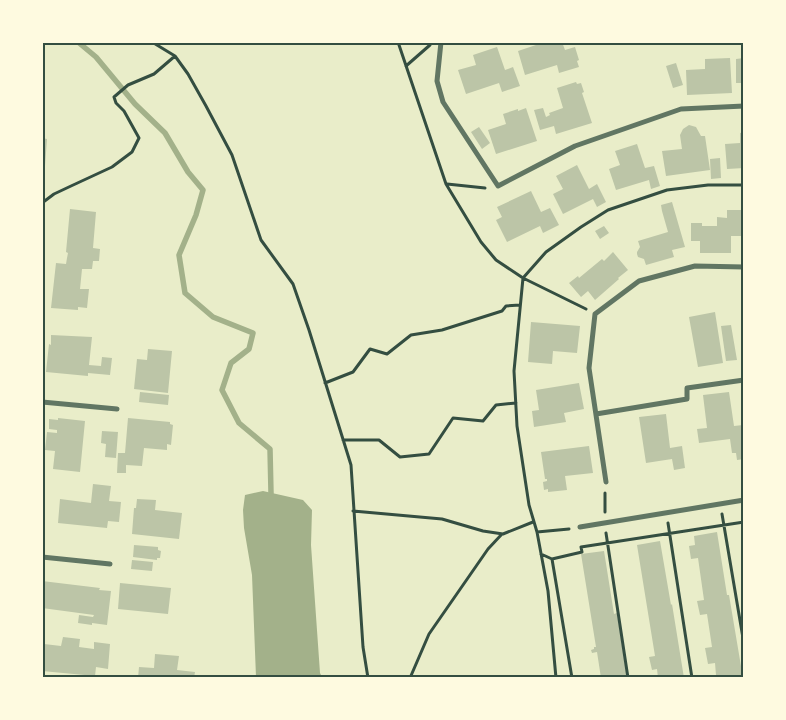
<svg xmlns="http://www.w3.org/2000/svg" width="786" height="720" viewBox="0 0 786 720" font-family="Quicksand,sans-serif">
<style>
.water{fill:#a3b18a}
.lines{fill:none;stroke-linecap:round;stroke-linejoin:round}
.stream{stroke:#a3b18a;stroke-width:5.5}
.building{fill:#bcc5a7}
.path{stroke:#344e41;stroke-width:3}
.minor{stroke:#617663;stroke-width:5}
.neatline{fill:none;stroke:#344e41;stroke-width:2}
</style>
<rect width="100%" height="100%" fill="#e9edc9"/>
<path class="water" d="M263 491 303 500 312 510 311 545 320 673 322 677H256L252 575 244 528 243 510 245 495Z"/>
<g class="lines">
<path class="stream" d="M78 42 96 57 135 104 165 133 188 172 203 190 196 215 179 255 185 293 213 317 253 333 249 349 231 363 222 390 239 423 270 449 271 493"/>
</g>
<path class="building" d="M535 42H562L565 50 575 47 579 60 577 61 579 67 559 73 557 65 525 75 518 51 536 45Z
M497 47 505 70 513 67 520 86 502 92 499 83 466 94 458 70 476 65 473 55Z
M730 58 732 93 687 95 686 70 705 69V59Z
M744 58V83H736V59Z
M676 63 683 85 673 88 666 66Z
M576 82 577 84 581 83 584 92 582 93 592 123 556 134 554 126 540 130 534 110 543 108 546 117 550 115 549 113 563 108 557 88Z
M526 108 537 141 496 154 488 130 506 124 503 114 518 109V111Z
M689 125 696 127 701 136H705L710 170 666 176 662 151 682 149 680 135 683 129Z
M479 127 490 143 482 149 471 132Z
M744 132V168L727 169 725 144 740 143V133Z
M42 138 47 139 45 166H42Z
M637 144 645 168 654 166 660 186 651 189 649 180 616 190 609 169 620 165 615 151Z
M720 158 721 178 711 179 710 159Z
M577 165 589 189 597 184 606 202 597 207 593 199 563 214 553 194 563 189 556 176Z
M531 191 541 212 550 208 559 225 543 233 540 226 507 242 496 220 502 217 497 207Z
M672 202 685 247 672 250 674 257 646 265 644 259 638 257 637 254V252L640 247 638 241 668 232 662 211 661 205Z
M70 209 96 212 93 248 100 249 99 261H93L92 269H82L80 289H89L87 308 78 307V310L51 308 56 263 66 264 67 258 68 253 66 252Z
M727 210H744V236H731V253H700V241H691V223H702V226H717V217L727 218Z
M604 226 609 233 600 239 595 231Z
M613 252 628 270 618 278 619 279 595 300 588 291 581 297 569 283 578 276 579 278 602 259 604 261Z
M715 312 723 363 698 367 689 317Z
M531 322 580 326 577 353 553 351 552 364 528 362Z
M731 325 737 360 726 361 721 326Z
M51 335 92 337 89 365 101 366 102 357 112 358 110 375 88 373V376L46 372 49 344 51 345Z
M148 349 172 351 168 393 134 389 137 359 147 360Z
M579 383 584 409 564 413 566 422 534 427 532 411 539 410 536 390Z
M140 392 169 395 168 405 139 402Z
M729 392 734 426 743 425 744 426V459L737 460 736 453H732L730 439 699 443 697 429 707 428 703 395Z
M666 414 670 448 682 446 685 468 674 470 672 459 646 463 639 417Z
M58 418 85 421 80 472 53 469 55 451 45 450 47 432 57 433V430L49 429V419L58 420Z
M128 418 170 422V424L173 425 171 445 167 444V450L144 448 142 466 126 465V473H117L118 453H125Z
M102 431 118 432 116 458 105 457 106 444 101 443Z
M589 446 593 473 565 476 567 490 548 492V489L544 490 543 482 547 481V479H545L541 452Z
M93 484 111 486 109 501 121 502 119 522 108 521 107 528 58 523 60 499 91 503Z
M137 499 156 500 155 510 182 513 179 539 132 534 134 508H136Z
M717 532 727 595H729L743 678H710L709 676 716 675 715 663 708 664 705 648 712 647 707 614 700 615 697 601 704 600 698 558 691 559 689 546 695 545 694 536Z
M660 541 671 605 672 604 684 678H658L657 669 652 670 649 657 655 656 637 545Z
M134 545 158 547V550L161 551 160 558H157V560L133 557Z
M604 551 614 614 617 613 627 678H601L597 652 592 653 591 650 594 649V647H596L581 554Z
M132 560 153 562 152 571 131 569Z
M42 581 100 588 99 590 111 591 107 625 92 623V625L78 623 79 615 93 617 94 615 42 608Z
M120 583 171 588 168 614 118 609Z
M63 637 80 639 79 647 94 649V642L110 644 108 669 96 667 95 676 42 671 44 644 61 646Z
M155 654 179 656 177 670 195 672 194 678H138L139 667 154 668Z"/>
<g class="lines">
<path class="path" d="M152 42 175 56 188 74 206 106 232 155 261 240 293 284 309 330 351 465 363 647 368 678
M398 42 446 184 481 242 496 260 523 278 514 371 517 426 529 505 537 532 548 591 556 678
M406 66 430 45
M447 184 485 188
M42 203 54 194 71 186 112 167 132 152 139 138 124 111 116 103 114 97 128 85 154 74 175 56
M586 309 523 278 546 252 581 227 608 210 667 190 708 185H744
M325 383 353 372 370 349 387 354 411 335 442 330 502 311 506 306 520 305
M343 440H379L400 457 429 454 453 418 483 421 496 405 516 403
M353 511 442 519 483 531 503 534 533 522
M605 512V493
M722 514 744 644
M668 523 692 678
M537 532 569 529
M606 533 628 678
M541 554 552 559
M410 678 429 634 488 549 502 534
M572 678 552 559 582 552 581 547 744 522"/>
<path class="minor" d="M441 42 437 81 443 102 498 186 575 146 681 109 744 106
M42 402 117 409
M596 414 687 399V388L744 380
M606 482 589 368 595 314 639 281 695 266 744 267
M580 527 744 500
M42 557 110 564"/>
</g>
<rect width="786" height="720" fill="none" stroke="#fefae0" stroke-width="88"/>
<rect x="44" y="44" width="698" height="632" class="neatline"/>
</svg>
